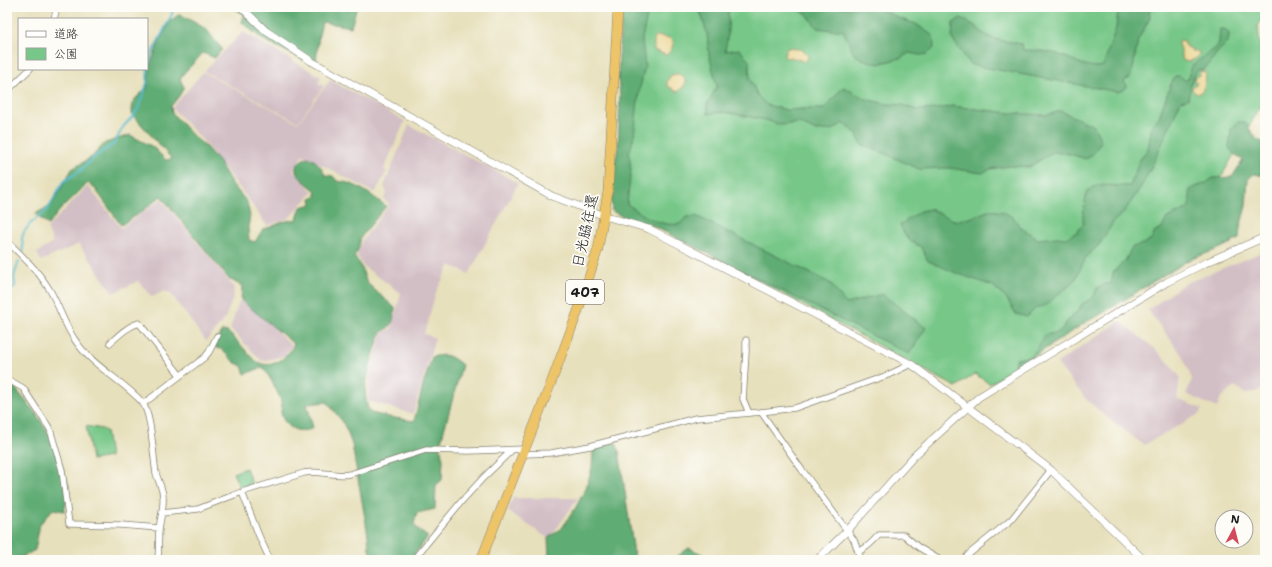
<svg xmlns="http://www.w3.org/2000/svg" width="1272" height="567" viewBox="0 0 1272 567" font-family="'Shantell Sans','Klee One',sans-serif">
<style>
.industrial{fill:#d2bec5}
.green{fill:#77c788;stroke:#4a7252}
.forest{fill:#61ac74;stroke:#3e6448}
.sand{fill:#eeda9e;stroke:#857b5d}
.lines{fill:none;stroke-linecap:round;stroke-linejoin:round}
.stream{stroke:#53bbd1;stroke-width:2}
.minor-casing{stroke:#827e6c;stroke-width:7}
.tertiary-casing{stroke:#827e6c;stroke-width:8}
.trunk-casing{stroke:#827e6c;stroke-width:10}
.minor{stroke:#fff;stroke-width:5.5}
.tertiary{stroke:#fff;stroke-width:7}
.trunk{stroke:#eec469;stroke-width:9}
.labels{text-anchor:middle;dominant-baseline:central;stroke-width:3.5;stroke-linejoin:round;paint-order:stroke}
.shield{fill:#fdfcf7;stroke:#605f5e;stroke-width:1}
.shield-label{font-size:14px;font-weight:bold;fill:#1c1c1c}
.street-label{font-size:15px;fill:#1c1c1c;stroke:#fdfcf7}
</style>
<rect width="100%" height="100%" fill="#fdfcf7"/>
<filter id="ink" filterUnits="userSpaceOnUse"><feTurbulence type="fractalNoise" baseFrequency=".025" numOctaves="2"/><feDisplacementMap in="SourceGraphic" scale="8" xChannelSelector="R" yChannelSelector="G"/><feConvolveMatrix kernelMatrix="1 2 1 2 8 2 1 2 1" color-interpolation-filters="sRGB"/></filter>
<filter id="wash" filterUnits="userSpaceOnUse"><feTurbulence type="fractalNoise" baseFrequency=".012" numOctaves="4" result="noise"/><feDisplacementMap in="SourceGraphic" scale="16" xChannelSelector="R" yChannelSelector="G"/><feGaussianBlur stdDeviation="0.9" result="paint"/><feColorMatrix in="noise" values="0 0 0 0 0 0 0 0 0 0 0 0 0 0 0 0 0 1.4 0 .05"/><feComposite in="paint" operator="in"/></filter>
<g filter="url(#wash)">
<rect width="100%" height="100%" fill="#e7e0bc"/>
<path class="industrial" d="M243 32 321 77 318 83 324 86 298 122 204 71Z
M203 72 298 123 330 80 405 121 384 169 387 171 375 193 303 155 293 170 313 192 289 218 267 226 242 191 203 141 172 108Z
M409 125 518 183 469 274 450 265 436 292 424 334 435 338 413 414 368 401 369 376 382 333 391 329 401 293 363 266 357 256 362 241 389 205 384 199 387 193 384 186Z
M88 186 121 228 161 199 234 287 233 298 224 320 206 341 170 293 164 291 152 297 138 281 113 293 79 244 41 261 37 253 53 243 47 228Z
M1265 251V387L1262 390 1245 394 1235 386 1220 399 1217 408 1186 394 1192 379 1182 355 1148 310 1184 284Z
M243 298 292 346 284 356 262 361 230 329 239 302Z
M1120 321 1155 349 1169 363 1180 377 1177 399 1202 409 1199 414 1144 445 1109 419 1087 400 1070 380 1057 363Z
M513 498H578L549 539 508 511Z"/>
<path class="green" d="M633 7H1265V12L1258 26 1265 98 1177 257 990 384 975 374 956 387 620 206Z
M86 426 102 429 106 431 110 457 92 460Z
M246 468 252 484 240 488 233 473Z"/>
<path class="forest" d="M233 7H357L351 27 322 22 319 35 316 62 309 63 262 39 242 22 244 15Z
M623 7H649L642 39 645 66 639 92 634 137 629 153 631 170 627 204C645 216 657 226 680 224L686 217 696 216 830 283 846 304 882 294 926 328 909 354 649 224 629 220 612 211 611 200 613 172 618 148 620 95 618 79 620 33Z
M699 7H728C729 23 728 36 725 51L739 49 749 61 750 79 758 96 767 105 787 110 802 109H824L843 87 866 99 887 104 903 105 917 110 937 109 952 106 1011 113 1046 115 1061 111 1094 126 1101 141 1095 152 1086 159 1070 154 1053 152 1029 167 1009 166 991 169 982 173 949 168 919 169 881 152 862 145 856 133 843 123 833 130 816 131 799 123 780 125 766 120 724 112 708 114 707 105 717 86 709 55 707 34Z
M793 7H866L886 11 898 18 916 24 933 36 934 48 928 54 920 55 909 53 901 58 878 64 862 59 854 54 843 30H832L817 28 807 14Z
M1116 7H1149L1150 18 1138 40 1133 68 1130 78 1124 81 1126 86 1124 90 1118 92 971 65 952 39 953 23 961 18 974 25 984 34 994 39 1022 44 1023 50C1033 50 1044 51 1054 53 1070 57 1086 70 1103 66L1116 28 1118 10Z
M180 14 206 29 222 49 215 58 203 53 184 73 180 79 184 87 179 96 171 106 172 113 194 137 204 145 219 162 232 184 247 202 250 216 248 227 249 240 255 242 263 229 271 227 282 222 297 219 301 207 312 204 311 198 316 197V191C304 181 282 168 308 157 317 161 321 166 325 175L333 176 337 181C356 182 371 195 386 206L361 237 358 250 354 257 360 264 367 283 395 308C393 320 394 327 381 332 375 351 361 385 367 404 367 407 369 410 371 413L389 417 414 421 424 382 432 357C447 353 451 356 462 365L440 445 443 460 442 480 436 485 435 509 417 513 414 524 419 531 428 537 411 559C399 558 387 560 375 560L369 549 368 535 352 445 347 431 342 421 327 402 307 404 313 428C300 435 284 428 281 413 281 409 282 405 281 401 278 392 269 376 263 367L245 374 242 366 234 362 221 349 216 348V343L222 331 228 332C235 339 241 345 247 352 250 355 253 359 256 361 271 371 288 358 294 344L241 300 242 286 229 279 161 196 140 213 121 225 94 187 88 183 60 210 48 225 35 214 48 207 55 199 72 169 92 157 105 143 130 135 153 147 166 160 172 159 132 114C132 99 135 98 147 89L150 65 160 40 170 21Z
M1220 29H1225L1229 34 1228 42 1218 52 1204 70H1198C1190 79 1191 88 1188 99L1181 101 1152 166 1140 189 1124 212 1114 221 1099 245 1086 257 1075 280 1068 287 1057 295 1047 305 1036 308 1027 317 1016 314 1006 298 993 286 956 273 928 261 921 247 910 241 904 233 900 225 920 211 930 209 956 221 970 218 990 210 1004 212 1014 218 1020 227 1038 239 1057 237 1066 238 1077 232 1083 224V214L1087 191 1097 185 1130 186 1140 159 1148 149 1152 124 1159 117 1170 86 1175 76H1180L1186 81 1190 75V69L1192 65 1217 47 1219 42Z
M1238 122H1245L1256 139 1265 143V176L1254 174 1248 179 1246 206 1240 228 1239 239 1221 248 1186 261 1175 269 1167 273 1105 312 1086 322 1018 367 1015 365 1016 359 1029 357 1033 354 1045 335 1059 332 1071 317 1079 310 1082 304 1092 298 1095 294 1097 288 1106 284H1111L1113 273 1118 267 1125 261 1132 247 1143 244 1152 239 1155 231 1162 228 1167 218 1189 208 1190 195V189L1206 183 1213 178 1232 177 1243 160 1236 156 1229 148 1231 129Z
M7 382 11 383 37 415 49 433 70 489 64 511 53 509 40 524 35 550 17 560H7Z
M616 442 619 451 635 560H549L548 538 562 528 576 507 586 488 592 468 593 449Z
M689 548 702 554 706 560H672Z"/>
<path class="sand" d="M656 36 670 38 673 41C674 45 670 53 666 55L654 50V38Z
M1180 40 1184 41V45L1188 48H1191V51H1198L1199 54 1196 59H1194L1189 62 1184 61 1181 56V49L1179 44Z
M792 47 794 49H801L808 55V58L803 62 798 58 796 59 791 57 786 58 784 57 786 49Z
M1201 71 1206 73C1205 80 1206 91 1197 94L1192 90 1193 86 1197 84 1194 79 1197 76 1199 75Z
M679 74 683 76 686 82 683 87 677 92 667 85V82L671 75Z"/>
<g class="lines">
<path class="stream" d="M23 252 22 238 24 232 30 224 48 209 63 182 80 171 93 158 114 144 123 127 133 116 138 109 147 83 148 65 152 53 172 14 173 7
M7 296 15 286 14 276 19 261"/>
</g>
</g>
<g filter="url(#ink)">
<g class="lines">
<defs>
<path id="minor" d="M54 19 57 7
M7 91 30 69
M7 241C24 258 41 273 52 294 60 309 65 326 75 340 92 366 122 380 142 402 152 414 153 457 156 473 158 481 163 489 163 497 164 508 160 519 159 530 158 540 159 550 158 560
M746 340V352L743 399 749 413
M110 343C119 335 128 326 139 323L180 375
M7 379 23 388 50 429 62 470 69 524 121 525 159 528
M143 404 205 357 209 352 217 336
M761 412 802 470 854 540 861 560
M524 454 551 453 590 446 696 418 761 412 795 408 888 375 911 364
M242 492 259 536 270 560
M162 513 198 509 242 492 304 473C320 470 335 477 350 474L426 450 469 451 526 449
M858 552C868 548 872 542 879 535H904L918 547 940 560
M413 560 461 502 483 478 512 450
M964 560 969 554 1011 520 1051 470"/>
<path id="tertiary" d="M241 7 266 31 311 61 552 196 605 216 649 229 661 235 911 364 1051 470 1144 560
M817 560 847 531 914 456 979 397 1167 282 1205 263 1265 237"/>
<path id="trunk" d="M481 560 551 383 578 311 598 249 608 191 618 7"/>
</defs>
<use href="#minor" class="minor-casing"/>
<use href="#tertiary" class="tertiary-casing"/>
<use href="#trunk" class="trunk-casing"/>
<use href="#minor" class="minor"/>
<use href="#tertiary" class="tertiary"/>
<use href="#trunk" class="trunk"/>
</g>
</g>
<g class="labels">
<rect class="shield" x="566" y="280" width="38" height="24" rx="3"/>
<g class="shield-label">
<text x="585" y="292">407</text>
</g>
<g class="street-label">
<text transform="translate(585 231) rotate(-78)">日光脇往還</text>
</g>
</g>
<rect width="1272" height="567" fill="none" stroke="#fdfcf7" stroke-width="24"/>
<rect x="18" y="18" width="130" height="52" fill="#fdfcf7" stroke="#a3a29f"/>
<rect x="26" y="31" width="20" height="6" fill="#ffffff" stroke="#a3a29f"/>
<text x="54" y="38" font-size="12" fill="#1c1c1c">道路</text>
<rect x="26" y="48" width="20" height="12" fill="#77c788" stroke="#a3a29f"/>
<text x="54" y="58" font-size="12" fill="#1c1c1c">公園</text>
<g transform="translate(1234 529) rotate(7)"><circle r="19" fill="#fdfcf7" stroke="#a3a29f"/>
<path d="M0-3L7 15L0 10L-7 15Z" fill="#d1495b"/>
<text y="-6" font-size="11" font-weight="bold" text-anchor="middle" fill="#1c1c1c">N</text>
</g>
</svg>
